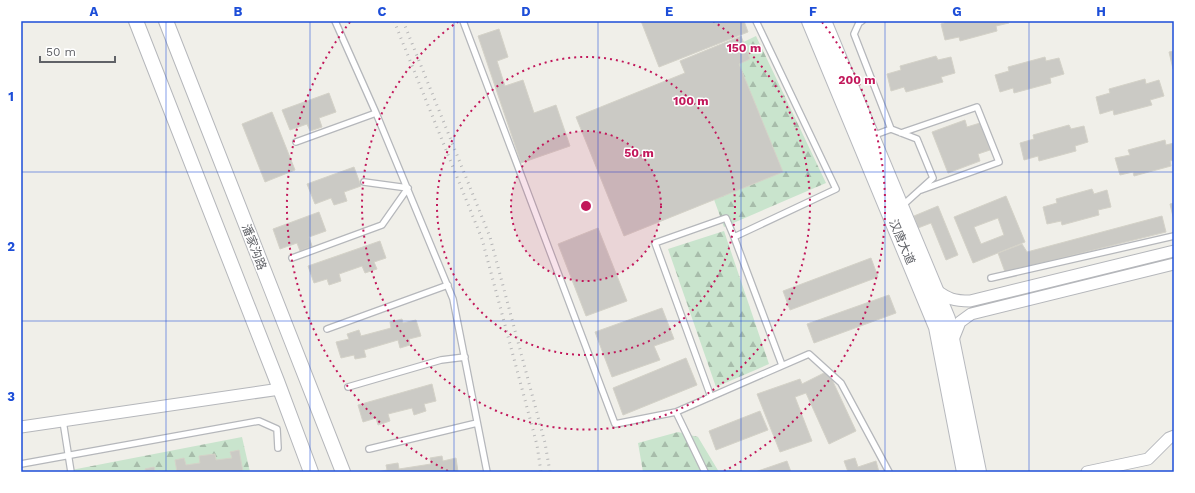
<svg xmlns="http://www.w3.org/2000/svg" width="1195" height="493" viewBox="0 0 1195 493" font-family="'Work Sans','Noto Sans SC',sans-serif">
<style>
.forest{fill:url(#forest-firs)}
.building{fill:#cbcac5;stroke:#d4d2c8;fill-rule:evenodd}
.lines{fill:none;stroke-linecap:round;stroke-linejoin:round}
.service-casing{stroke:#b5b7bb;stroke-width:8}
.minor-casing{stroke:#b5b7bb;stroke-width:13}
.tertiary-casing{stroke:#b5b7bb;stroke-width:16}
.secondary-casing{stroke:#b7b9be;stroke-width:18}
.service{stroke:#fff;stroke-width:5.5}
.minor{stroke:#fff;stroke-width:11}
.tertiary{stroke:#fff;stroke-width:14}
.secondary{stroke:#fff;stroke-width:16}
.rail{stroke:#b6b6b7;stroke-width:3;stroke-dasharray:1 5;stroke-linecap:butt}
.grid{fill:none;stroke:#1d4ed8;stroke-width:1;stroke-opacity:0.55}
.ring{fill:none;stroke:#c2185b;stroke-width:2;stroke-dasharray:2 4}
.labels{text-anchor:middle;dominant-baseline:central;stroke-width:3;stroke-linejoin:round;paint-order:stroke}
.street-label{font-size:12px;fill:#606267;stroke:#fff}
.centre{fill:#c2185b;stroke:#fff;stroke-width:2}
.ring-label{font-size:12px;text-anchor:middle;font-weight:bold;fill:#c2185b;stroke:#fff;stroke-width:3;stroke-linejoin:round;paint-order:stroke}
.neatline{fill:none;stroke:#1d4ed8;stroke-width:1.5}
.grid-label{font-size:13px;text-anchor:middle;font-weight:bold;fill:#1d4ed8}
</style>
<defs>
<pattern id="forest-firs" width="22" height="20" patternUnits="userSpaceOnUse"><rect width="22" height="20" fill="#c9e4cd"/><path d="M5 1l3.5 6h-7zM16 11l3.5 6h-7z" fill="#a7bcaa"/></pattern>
</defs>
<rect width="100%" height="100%" fill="#f0efe9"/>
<path class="forest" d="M756 36 826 183 724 227 712 194 721 53Z
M724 231 769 364 716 387 668 249Z
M678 432 698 437 719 472H643L638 443Z
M242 437 250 472H61Z"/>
<path class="building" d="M641 21H744L748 32 659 67Z
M950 21H1009V23L996 26 997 31 960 41 959 37 945 40 941 24Z
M499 29 508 57 497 61 505 86 523 80 534 113 556 105 570 146 521 163 478 36Z
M741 36 750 59 739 64 783 172 624 236 576 117 685 73 680 61Z
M1174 51V69H1173L1169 52Z
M936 56 938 60 951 57 955 73 941 77 943 82 906 92 904 87 891 91 887 74 901 70 900 66Z
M1045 57 1046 61 1059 58 1064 74 1050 78 1051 83 1014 93 1013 88 1000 92 995 75 1009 71 1008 67Z
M1145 79 1146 84 1159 80 1164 96 1150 100 1152 105 1114 115 1113 110 1100 114 1096 97 1110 93 1109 89Z
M329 93 336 112 319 118 322 127 310 131 307 124 290 130 282 110Z
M272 112 295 170 265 182 242 124Z
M965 120 967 127 980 123 990 150 978 154 980 161 948 173 932 132Z
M1069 125 1071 129 1084 126 1088 142 1075 146 1076 151 1039 161 1038 156 1024 160 1020 143 1034 139 1033 135Z
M1165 140 1166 145 1174 143V160L1170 161 1171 166 1134 176 1133 172 1120 175 1115 158 1130 155 1128 150Z
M354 167 361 186 344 192 347 201 334 205 331 198 315 204 307 184Z
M1092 189 1094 194 1107 190 1111 207 1098 210 1099 215 1062 225 1061 221 1047 224 1043 207 1057 203 1056 199Z
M1006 196 1025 242 973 263 954 217ZM998 218 1004 235 981 244 974 227Z
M1174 203V221L1170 204Z
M938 206 958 255 946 260 931 223 918 228 914 216Z
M319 212 326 231 309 237 312 246 300 251 297 243 280 249 273 229Z
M1162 216 1166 232 1005 272 998 253 1022 244 1027 252Z
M598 228 627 301 586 316 558 244Z
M380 241 386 258 374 262 377 269 365 273 362 266 339 274 341 281 329 285 327 279 314 283 308 266Z
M871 258 878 277 790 310 783 291Z
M889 295 896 313 814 343 807 324Z
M662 308 674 339 654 346 660 360 612 377 595 332Z
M402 319 403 323 416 320 421 336 409 339 410 345 400 348 398 340 364 350 366 357 355 359 354 355 341 358 336 342 349 339 347 334 359 330 361 336 391 328 390 322Z
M686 358 697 385 623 415 613 388Z
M828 371 856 431 829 444 806 393 795 397 812 441 780 452 757 394 800 379 802 384Z
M432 384 436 401 424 404 426 411 414 415 412 408 388 414 390 421 378 425 376 418 363 422 358 405Z
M760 411 768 430 716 450 709 431Z
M239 450 243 472H177L175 460 184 458 186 465 200 463 199 456 215 454 216 460 232 458 230 452Z
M442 456 443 461 456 458 458 472H378L387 470 386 465 398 463 399 469 431 464 430 458Z
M855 458 858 467 876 461 879 472H848L844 461Z
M787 461 791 472H755Z
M154 467 155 472H146L145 469Z"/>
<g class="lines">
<defs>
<path id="service" d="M335 21 376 113 453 299 487 472
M463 21 615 424 676 412 809 354 841 383 889 472
M756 21 836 189 734 237 782 365
M862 21 859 23 854 34 891 129 917 139 933 178 902 206
M901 133 977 107 999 162 921 190
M872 136 891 129
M296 142 376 113
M292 258 382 225 408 188 364 182
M991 278 1174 236
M327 329 448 285
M348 387 441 360 465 357
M711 397 655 243 726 218 734 237
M676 412 705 472
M63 421 71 472
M369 449 477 423
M21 464 259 421 277 429 278 448"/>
<path id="minor" d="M936 290C948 299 954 301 970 301L1174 251
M952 342 960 322 971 314 1174 264
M21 427 280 389
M1087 472 1148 459 1169 438 1174 436"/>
<path id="tertiary" d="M136 21 277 381 311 472
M166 21 343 472"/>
<path id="secondary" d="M810 21 937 327 965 472
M823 21 947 319 978 472"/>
</defs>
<use href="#service" class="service-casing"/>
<use href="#minor" class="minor-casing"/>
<use href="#tertiary" class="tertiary-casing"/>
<use href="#secondary" class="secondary-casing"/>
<use href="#service" class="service"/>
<use href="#minor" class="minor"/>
<use href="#tertiary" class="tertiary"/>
<use href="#secondary" class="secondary"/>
<path class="rail" d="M394 21 482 239 537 445 541 472
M403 21 490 237 545 443 550 472"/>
</g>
<path class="grid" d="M166 21V472M310 21V472M454 21V472M598 21V472M741 21V472M885 21V472M1029 21V472M21 172H1174M21 321H1174"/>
<circle cx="586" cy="206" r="75" fill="#c2185b" fill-opacity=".12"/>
<g class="ring">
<circle cx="586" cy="206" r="75"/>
<circle cx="586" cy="206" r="149"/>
<path d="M713 21A224 224 0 1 1 459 21"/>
<path d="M448 471A299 299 0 0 1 350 22M822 22A299 299 0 0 1 724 471"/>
</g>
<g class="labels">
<g class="street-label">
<text transform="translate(902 242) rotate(67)">汉唐大道</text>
<text transform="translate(254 247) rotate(69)">潘家沟路</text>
</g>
</g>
<circle cx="586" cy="206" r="6" class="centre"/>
<g class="ring-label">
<text x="744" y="52">150 m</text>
<text x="857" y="84">200 m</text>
<text x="691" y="105">100 m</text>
<text x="639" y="157">50 m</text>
</g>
<rect width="1195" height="493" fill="none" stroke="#ffffff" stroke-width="44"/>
<path d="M40 56v6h75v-6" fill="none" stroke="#606267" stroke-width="2"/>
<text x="46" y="56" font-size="12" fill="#606267" stroke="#ffffff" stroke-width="3" paint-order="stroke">50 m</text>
<rect x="22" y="22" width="1151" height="449" class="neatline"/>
<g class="grid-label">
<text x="94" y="16">A</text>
<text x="238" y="16">B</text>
<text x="382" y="16">C</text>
<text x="526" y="16">D</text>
<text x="669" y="16">E</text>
<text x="813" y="16">F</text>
<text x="957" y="16">G</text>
<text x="1101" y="16">H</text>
<text x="11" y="101">1</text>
<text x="11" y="251">2</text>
<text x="11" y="401">3</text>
</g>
</svg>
